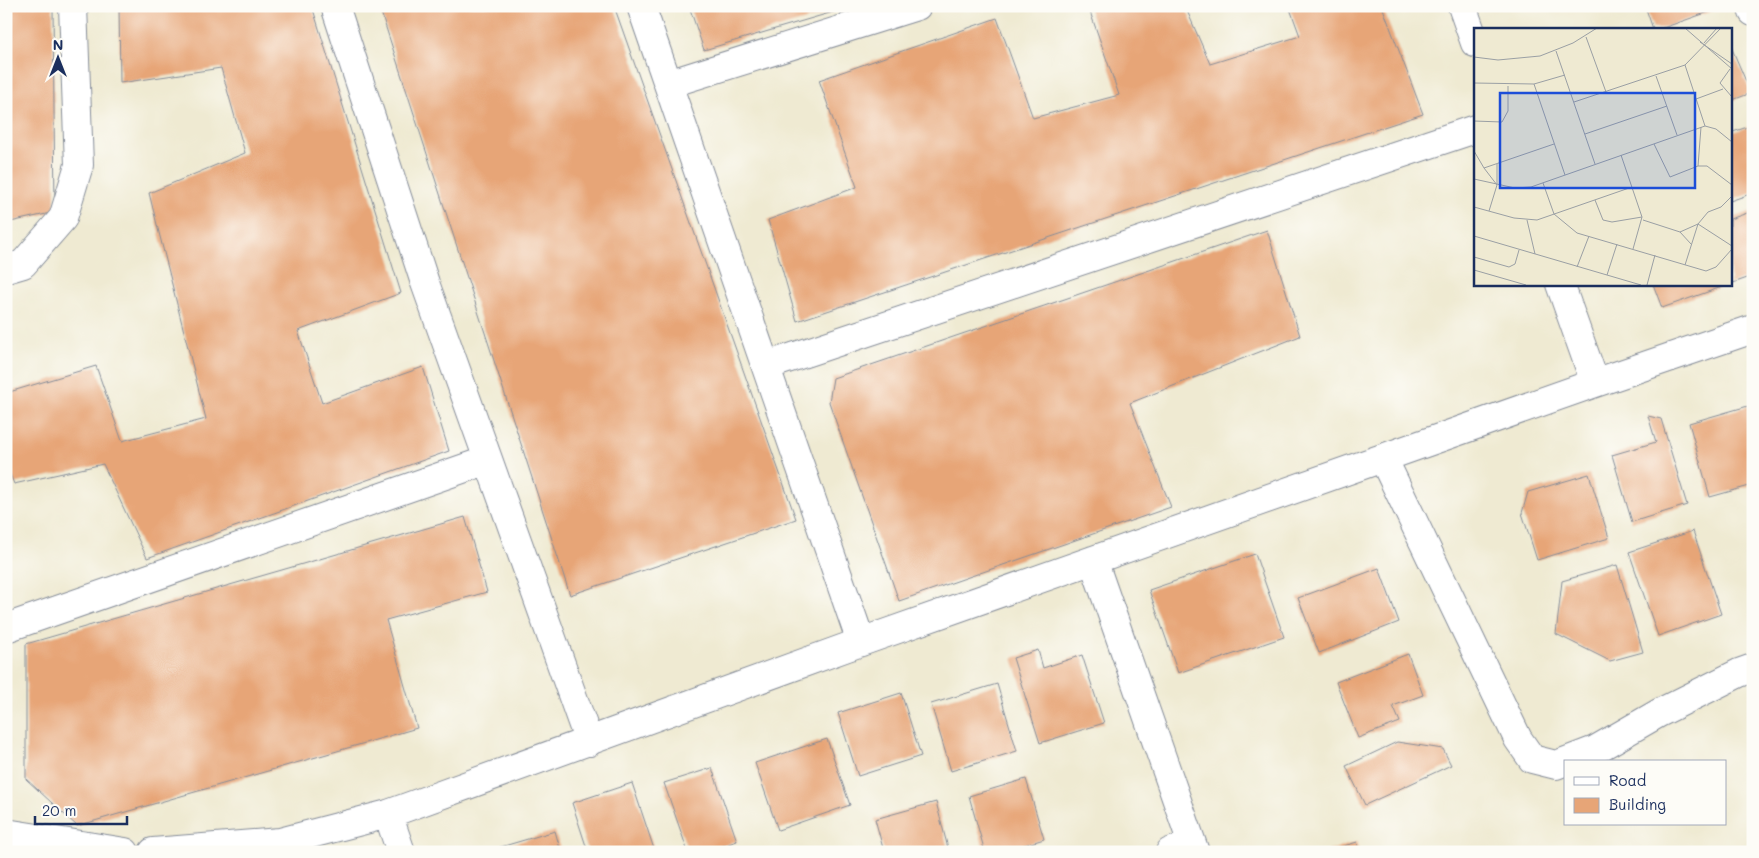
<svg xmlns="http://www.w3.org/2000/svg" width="1759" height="858" viewBox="0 0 1759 858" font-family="Mali,sans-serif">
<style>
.building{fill:#e7a577}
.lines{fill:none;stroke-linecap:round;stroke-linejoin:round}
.minor-casing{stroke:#858c98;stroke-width:30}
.minor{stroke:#fff;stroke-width:28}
.inset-road{fill:none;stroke:#9a9fa4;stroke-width:1}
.view{fill:#1d4ed8;fill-opacity:0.15;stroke:#1d4ed8;stroke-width:2.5}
.inset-edge{fill:none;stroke:#1b2f5e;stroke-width:2.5}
</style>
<rect width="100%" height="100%" fill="#fdfcf7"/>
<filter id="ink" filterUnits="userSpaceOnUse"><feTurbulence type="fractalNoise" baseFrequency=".02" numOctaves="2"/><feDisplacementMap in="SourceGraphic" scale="10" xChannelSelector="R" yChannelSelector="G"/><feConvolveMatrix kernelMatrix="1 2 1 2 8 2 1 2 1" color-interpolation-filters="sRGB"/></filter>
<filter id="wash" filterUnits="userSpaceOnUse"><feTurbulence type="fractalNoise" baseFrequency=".0096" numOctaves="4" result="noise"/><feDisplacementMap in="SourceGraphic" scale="20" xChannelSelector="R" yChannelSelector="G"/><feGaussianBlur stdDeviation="1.12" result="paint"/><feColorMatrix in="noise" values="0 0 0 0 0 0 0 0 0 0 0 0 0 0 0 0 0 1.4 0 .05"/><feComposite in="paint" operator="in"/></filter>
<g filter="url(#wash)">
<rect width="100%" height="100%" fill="#efead2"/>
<g id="blocks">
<path class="building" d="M6 6H53L55 212 6 223Z
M119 6H312L401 293 298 331 322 403 423 367 449 451 147 558 103 464 14 484 6 464V393L96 366 122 441 206 419 149 193 245 153 221 68 120 83Z
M379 6H614L796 519 570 595Z
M689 6H850V7L704 50Z
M1088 6H1185L1210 64 1300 36 1289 6H1382L1423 114 797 321 768 220 857 187 819 80 997 18 1033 118 1119 95Z
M1645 6H1722L1723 7 1660 29H1653Z
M1730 44 1751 93 1730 101Z
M1753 125V193L1730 201V133Z
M1753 211V276L1662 308 1653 284H1730V219Z
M1267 230 1300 336 1130 403 1171 507 899 601 829 402 833 378Z
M1748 406 1753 422V485L1710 497 1689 423Z
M1648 416 1661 419 1687 505 1632 522 1612 455 1656 442Z
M1589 474 1609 538 1537 560 1522 513 1528 492Z
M465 517 487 592 386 620 417 728 77 826 26 779V644Z
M1693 531 1721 614 1658 636 1629 552Z
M1255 554 1284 637 1178 673 1149 590Z
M1617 565 1643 652 1610 661 1556 634 1562 581Z
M1379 568 1399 622 1319 653 1298 598Z
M1038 650 1043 668 1082 655 1104 723 1040 743 1013 658Z
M1408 654 1423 695 1393 706 1400 722 1358 738 1336 682Z
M997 684 1017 751 951 771 931 704Z
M901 693 921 756 858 776 838 713Z
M827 739 850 805 778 830 755 763Z
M1397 742 1443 749 1451 765 1365 805 1346 766Z
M712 768 737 841 706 852H688L664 783Z
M1026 779 1044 839 1002 852H985L969 796Z
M632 783 655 852H588L572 803Z
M936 802 949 852H884L875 819Z
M555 831 561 852H487V851Z
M1357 842 1360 852H1328V851Z"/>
</g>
</g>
<g filter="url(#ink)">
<use href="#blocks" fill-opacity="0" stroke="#858c98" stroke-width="1"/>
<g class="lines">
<defs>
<path id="minor" d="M335 6 425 283 589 742
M641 6 861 642
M1462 6 1475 43
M1751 6 1753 12
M668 84 917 6
M6 269 23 264 63 218 79 165 73 6
M1560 284 1595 383
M766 366 1475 129
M1383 458 1518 739 1532 759 1556 765 1595 750 1659 713 1739 673 1753 668
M1093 560 1195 852
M6 628 488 460
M388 814 401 852
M6 833 125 852
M153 852 280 842 388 814 861 642 1595 383 1753 329
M1170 852 1192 844"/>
</defs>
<use href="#minor" class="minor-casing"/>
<use href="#minor" class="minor"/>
</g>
</g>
<g transform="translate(1474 28)">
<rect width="258" height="258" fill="#efead2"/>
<path class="inset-road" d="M211 0 258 41M112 9 132 64M226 14 258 36M230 15 243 0M82 23 121 136M0 29 24 32 66 28 99 15 123 0M211 37 231 98M256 41 246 55 258 69M182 48 203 107M0 55 60 56 91 47M60 56 91 147M222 71 249 61M100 74 211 37 247 0M0 93 28 94 34 83V58M111 106 193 78M180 116 196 149 224 138H233L258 157M0 123 10 140M147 127 168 189 159 221M224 138 227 99M0 151 41 160 57 159 231 98 242 101 258 114M69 155 80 186 103 205 232 243 242 239 258 221M23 157 10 140 80 116M121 172 129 192 138 194 168 189M0 179 40 190 63 192 158 159M15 183 23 157V136M53 192 61 226M169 192 206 204 217 216M206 204 224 196 258 218M0 208 167 257M0 229 35 239 41 236 45 222M211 237 224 196 234 184 247 179 258 168M103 239 115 208M0 242 52 257M133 247 143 216M173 257 181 227"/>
<path class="view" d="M26 65H221V160H26Z"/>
<rect width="258" height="258" class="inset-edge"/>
</g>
<rect width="1759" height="858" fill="none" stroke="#fdfcf7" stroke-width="25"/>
<rect x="1564" y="760" width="162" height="65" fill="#fdfcf7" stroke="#a3aaba"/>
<rect x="1574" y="777" width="25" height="8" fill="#ffffff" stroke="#a3aaba"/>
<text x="1609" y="786" font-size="15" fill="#1b2f5e">Road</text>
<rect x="1574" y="798" width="25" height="15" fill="#e7a577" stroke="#a3aaba"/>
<text x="1609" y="810" font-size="15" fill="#1b2f5e">Building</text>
<g transform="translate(58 58)" stroke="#fdfcf7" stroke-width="4" paint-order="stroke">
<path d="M0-4L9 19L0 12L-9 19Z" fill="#1b2f5e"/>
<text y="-8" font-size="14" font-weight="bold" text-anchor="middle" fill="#1b2f5e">N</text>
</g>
<path d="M35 816v8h92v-8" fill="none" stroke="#1b2f5e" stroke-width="2.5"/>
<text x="42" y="816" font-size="15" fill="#1b2f5e" stroke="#fdfcf7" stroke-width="4" paint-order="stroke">20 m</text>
</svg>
